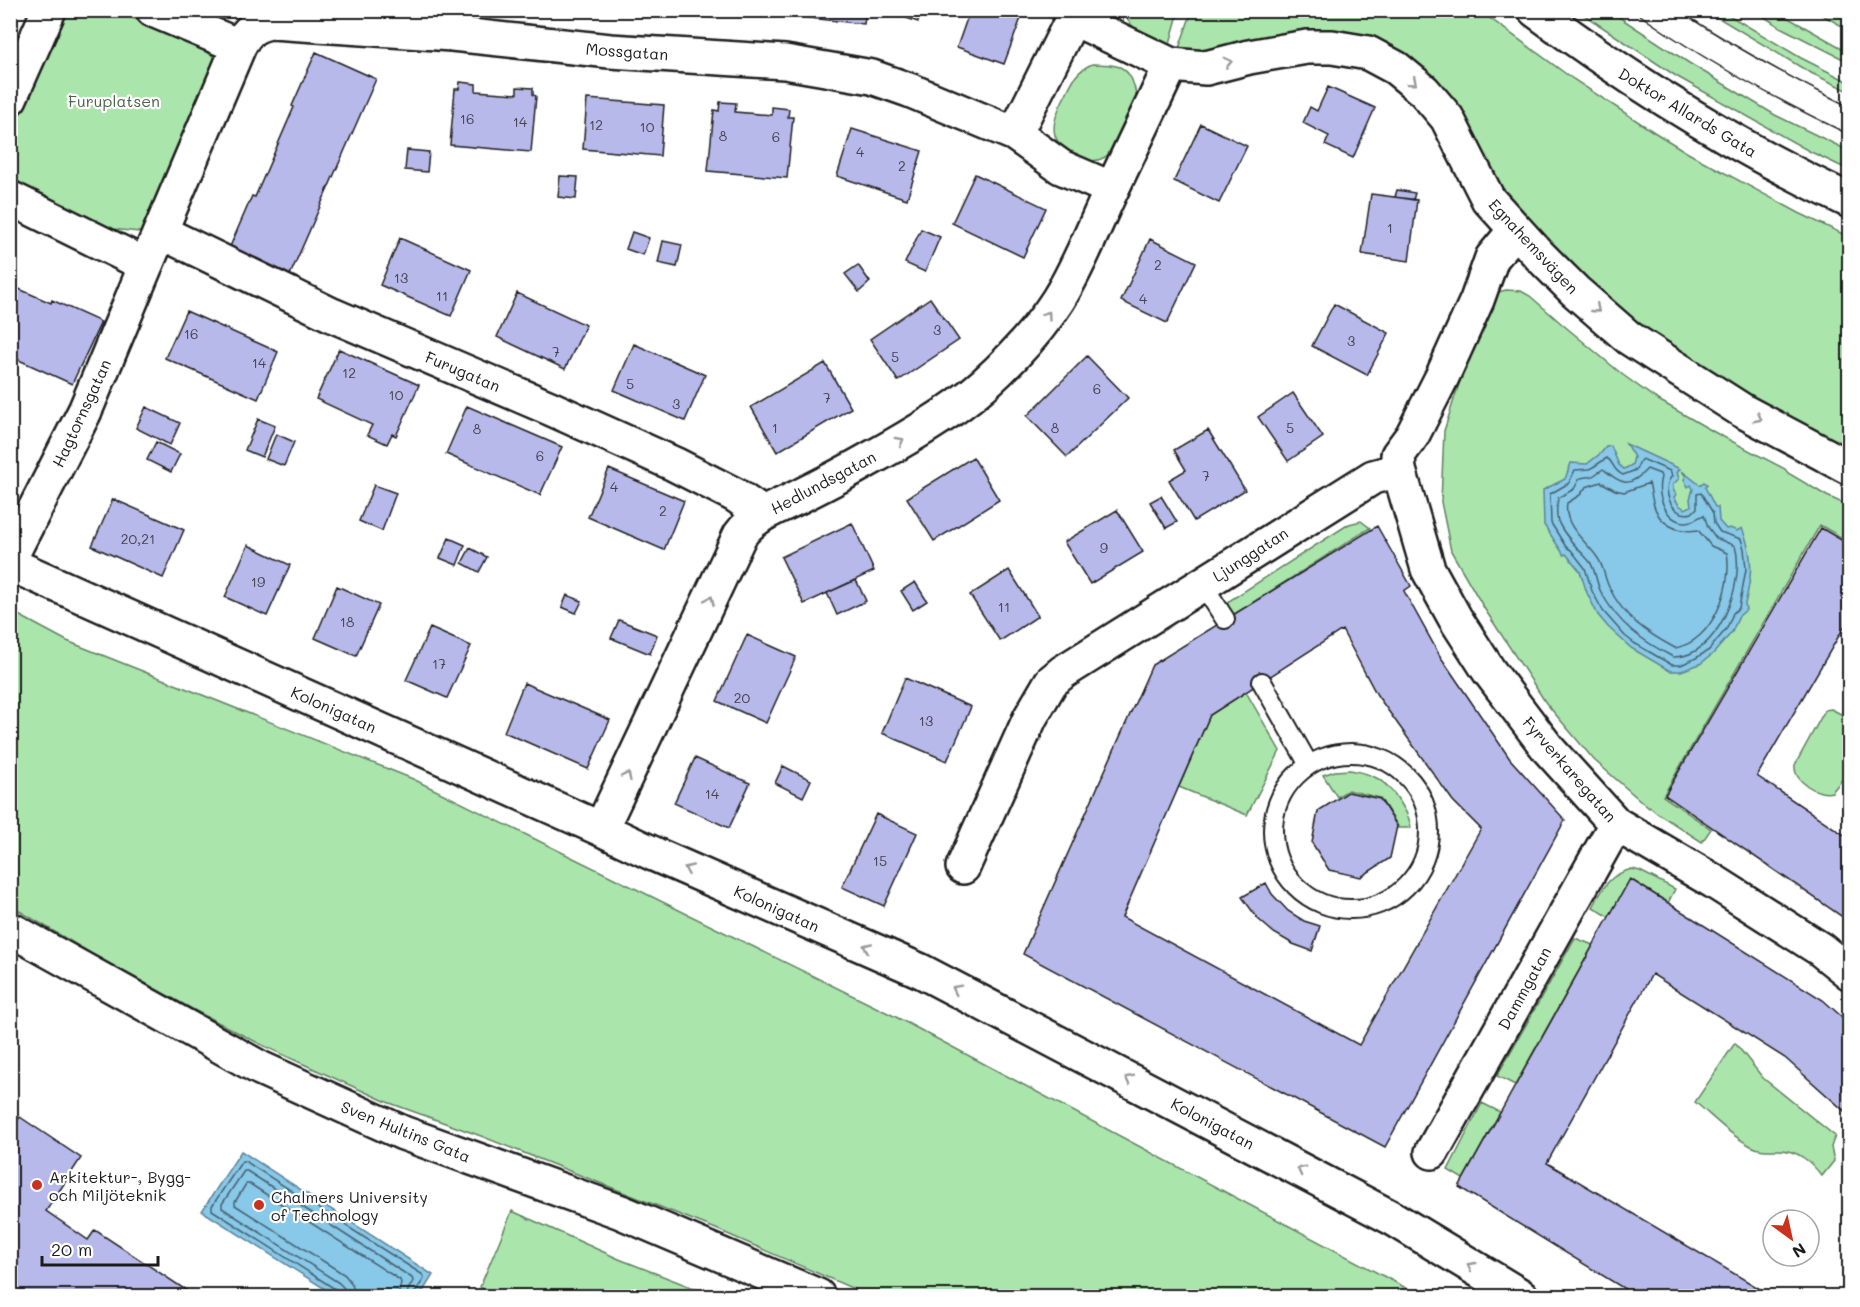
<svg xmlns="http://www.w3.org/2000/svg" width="1860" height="1307" viewBox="0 0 1860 1307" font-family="Mali,sans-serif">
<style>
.green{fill:#aae5ab;stroke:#638064;stroke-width:1.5}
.water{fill:#88c8e8;stroke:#5d8396;stroke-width:1.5}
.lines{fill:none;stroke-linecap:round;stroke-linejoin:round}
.shore{stroke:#47616e;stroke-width:1.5}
.building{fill:#b8b9eb;stroke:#1c1c1c;stroke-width:1.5;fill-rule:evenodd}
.service-casing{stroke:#1c1c1c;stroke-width:22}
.minor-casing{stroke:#1c1c1c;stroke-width:38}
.tertiary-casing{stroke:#1c1c1c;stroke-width:38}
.service{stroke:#fff;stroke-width:18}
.minor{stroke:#fff;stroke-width:33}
.tertiary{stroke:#fff;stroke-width:33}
.tram{stroke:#1c1c1c;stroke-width:1.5}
.oneway{stroke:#999}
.poi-dot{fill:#c8321e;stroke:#fff;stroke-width:2}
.labels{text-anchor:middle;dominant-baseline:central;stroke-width:4.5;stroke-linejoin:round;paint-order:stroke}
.number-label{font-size:14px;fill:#434350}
.street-label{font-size:16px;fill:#1c1c1c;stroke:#fff}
.park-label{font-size:16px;fill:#4e624e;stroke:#fff}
.poi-label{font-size:16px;fill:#1c1c1c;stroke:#fff;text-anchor:start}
</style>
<rect width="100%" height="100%" fill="#fff"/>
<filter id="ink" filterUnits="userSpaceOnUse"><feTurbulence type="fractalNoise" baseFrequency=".0167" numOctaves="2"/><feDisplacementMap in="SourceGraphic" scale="12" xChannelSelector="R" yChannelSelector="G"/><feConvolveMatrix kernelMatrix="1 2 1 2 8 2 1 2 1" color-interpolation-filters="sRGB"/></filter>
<g filter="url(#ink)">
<path class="green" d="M112 10 204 46 215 59 218 68 148 233 112 229 17 186 11 179V133L62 11Z
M1121 11H1179L1169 47 1137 32Z
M1192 11H1480L1573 79 1654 132 1688 153 1799 213 1849 237V460L1583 293 1396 55 1178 51Z
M1578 11H1610L1689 63 1775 115 1849 151V170L1809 151 1676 76Z
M1707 11H1722L1801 58 1849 82V91L1809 72Z
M1755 11H1776L1849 52V62L1780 27Z
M1815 11H1849V30Z
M1092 64C1101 64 1111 64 1120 67 1134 73 1139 98 1135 111 1132 118 1127 125 1124 132 1119 141 1114 151 1105 157 1096 162 1087 162 1079 158 1045 142 1051 122 1066 94 1073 79 1077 71 1092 64Z
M1506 290 1521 291 1530 296 1562 324 1623 375 1655 398 1716 433 1785 469 1788 473 1827 496 1849 506V542L1820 525 1663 796 1711 829 1702 842 1657 813 1650 807 1649 808 1594 760 1546 703 1484 608 1451 551 1441 502 1444 431 1477 327 1487 303 1498 292Z
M1361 521 1370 528 1228 618 1226 608 1229 601 1349 524Z
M11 611 67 641 413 779 896 1017 1421 1296H870L716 1229 481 1136 387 1102 312 1068 262 1045 194 1010 92 954 11 906Z
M1246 692 1280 751 1247 815 1179 787 1210 715Z
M1831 709 1849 718V771L1832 792C1818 796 1793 781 1795 765L1825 710Z
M1350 770C1374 774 1386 780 1400 802 1405 810 1410 818 1411 828H1397L1398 826 1380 798 1348 790 1337 797 1323 775 1335 771Z
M1632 869 1640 871 1675 889 1668 903 1630 879 1609 917 1593 907C1604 887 1608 875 1632 869Z
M1575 938 1593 945 1515 1085 1497 1076Z
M1735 1043 1763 1078 1835 1136 1831 1147 1834 1161 1822 1176C1811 1162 1798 1150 1779 1150 1769 1150 1760 1151 1751 1146 1730 1135 1713 1117 1695 1102Z
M1482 1103 1500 1112 1463 1179 1448 1170Z
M512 1211 619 1259 714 1296H494L480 1287Z"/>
<path class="water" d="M1626 444 1680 469 1677 472 1679 479 1673 484V489L1676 495 1674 497 1679 505 1685 509 1691 506 1690 499 1693 489 1691 485 1688 487 1684 479 1686 477 1682 471 1700 485 1704 482 1707 484 1705 487 1715 507H1718L1719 521 1726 529 1730 528 1737 531 1742 528C1754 557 1752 575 1745 604L1746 610 1739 616 1732 632 1713 654 1700 664 1681 671H1670L1631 648 1608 627 1598 615 1587 593 1580 571 1566 554 1564 555 1544 525 1543 490 1565 479 1571 463 1587 464 1601 453 1606 447 1611 446 1619 465 1624 469 1632 465 1634 457Z
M241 1151 433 1275 420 1296H336L202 1211Z"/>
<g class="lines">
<path class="shore" d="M1607 458C1614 462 1612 470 1623 475L1636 470 1640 461 1642 459 1670 471 1672 476C1660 489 1672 519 1692 513L1697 508V494L1701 493 1713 513 1714 523 1720 532 1741 539 1744 549 1746 569 1739 608 1733 613 1727 628 1709 650 1696 658 1681 665H1672L1634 643 1625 636 1603 611 1592 591 1585 568 1571 550 1566 547 1551 523 1550 494 1569 483 1575 470 1590 469Z
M1603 469C1621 483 1628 490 1647 469L1660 474 1661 477C1656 494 1665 522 1686 522 1694 522 1698 517 1704 515L1708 527 1716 538 1735 546C1746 581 1718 659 1673 657 1641 640 1619 625 1601 592 1596 583 1596 571 1590 562 1580 550 1563 535 1558 521 1556 515 1557 504 1558 498L1574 489 1580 478 1593 476Z
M1601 482 1615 490 1624 492 1649 483C1651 489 1651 496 1653 502 1658 525 1678 533 1698 530L1711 546 1727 553C1733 586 1713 642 1675 648 1647 633 1623 617 1609 587 1604 577 1604 566 1597 557 1585 540 1563 526 1567 503L1580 495 1586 487Z
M338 1296 335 1289 212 1210V1206L242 1161H245L423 1275 424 1279 415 1292V1296
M345 1296 344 1288 339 1283 222 1208V1204L244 1171H247L412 1278 413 1281 408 1290 407 1296
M355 1296 352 1284 345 1275 235 1205V1202L246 1184H250L400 1280 401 1283 398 1296"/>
</g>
<path class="building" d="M643 10H716L715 18Z
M792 10H866L864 24 792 16Z
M903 10H922L918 22 901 16Z
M970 10H1024L1004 64 957 47Z
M316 52 376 79 290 275 229 249 252 196 255 197 294 107 292 106Z
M460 82 476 84V91L517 94V87L533 88V95L536 96 531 152 450 145 455 89H459Z
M1328 87 1375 108 1353 158 1325 145 1329 136 1303 123 1310 107 1317 111Z
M587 99 664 105 660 156 583 149Z
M720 102 736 103 735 112 772 115V107L789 109 788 117H793L787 178 708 171 714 110 719 111Z
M1201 124 1247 146 1219 203 1174 181Z
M852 129 922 151 907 199 837 176Z
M407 150 429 152 427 172 405 170Z
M975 174 1046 208 1023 257 952 223Z
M560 176 578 177 576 199 558 197Z
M1397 190 1415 193 1413 200 1395 197Z
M1371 194 1417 200 1409 261 1362 254Z
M921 229 940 237 925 272 905 263Z
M632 232 649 238 643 255 626 249Z
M400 238 471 270 451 316 380 285Z
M1150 239 1196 262 1167 323 1121 301Z
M663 241 682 245 677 267 658 263Z
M858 265 870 282 859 292 845 274Z
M10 285 51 303 52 300 101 322 72 384 10 356Z
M517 293 586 325 565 369 497 337Z
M930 298 959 340 898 381 870 339Z
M1334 304 1389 333 1367 375 1312 346Z
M186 311 278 352 258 399 165 358Z
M634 344 705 375 685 421 614 390Z
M339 349 419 385 396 436 392 434 387 444 367 435 372 425 316 399Z
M1087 356 1128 398 1067 457 1027 416Z
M825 363 851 408 777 452 751 407Z
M1293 393 1323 437 1288 461 1258 417Z
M467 406 562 447 540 495 446 454Z
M146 407 180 423 170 445 136 428Z
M258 419 275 426 262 457 245 450Z
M1208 430 1245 490 1194 521 1169 480 1186 470 1174 450Z
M276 434 294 442 284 466 266 459Z
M156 442 180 454 171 472 147 460Z
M973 457 999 500 934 541 907 498Z
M609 469 684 501 664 550 588 517Z
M374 485 396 493 382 531 359 521Z
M1161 496 1177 522 1166 528 1150 502Z
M113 499 184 530 163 578 92 546Z
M1117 510 1143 552 1090 584 1064 542Z
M852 523 874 571 804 604 781 557Z
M1377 526 1411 586 1404 591 1440 656 1510 759 1565 820 1385 1147 1023 954 1152 665ZM1342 630 1377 695 1453 801 1481 829 1359 1045 1122 917 1210 715Z
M1821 528 1850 545V624L1847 622 1757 776 1850 839V922L1665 795Z
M449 538 465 545 457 565 440 558Z
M248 545 290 565 267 616 225 597Z
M470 548 487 557 479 572 462 563Z
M1009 570 1038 616 1000 641 970 595Z
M856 580 866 601 837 615 827 593Z
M915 582 927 601 913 610 901 591Z
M337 586 379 605 356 656 315 638Z
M567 595 582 601 576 613 562 607Z
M619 620 657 635 650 654 611 638Z
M430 628 471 646 447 698 406 680Z
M747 635 796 657 766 723 717 701Z
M905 678 971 707 947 761 882 733Z
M524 683 610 720 588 769 504 732Z
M695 758 750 783 729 828 674 803Z
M783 766 811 780 803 797 775 783Z
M1348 792 1380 799 1397 826 1390 858 1361 877 1329 870 1312 843 1318 811Z
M876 814 917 833 884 906 842 887Z
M1630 879 1823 1000 1850 1024V1116L1785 1058 1652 974 1547 1163 1772 1296H1636L1459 1187Z
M1266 883 1272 894 1288 911 1304 921 1320 926 1312 951 1293 944 1274 933 1258 919 1242 897Z
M20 1117 81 1158 46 1211 88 1240 95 1230 195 1296H10V1131Z"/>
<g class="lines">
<defs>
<path id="service" d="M1203 585 1225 619
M1262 682 1309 765
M1273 831a78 78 0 1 1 156 0a78 78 0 1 1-156 0Z"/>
<path id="minor" d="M239 46C247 31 255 24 272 22L452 34 610 51 785 62 872 77 909 90 1015 134 1061 167 1112 189 1171 65 1073 18 1015 134
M1171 65 1206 68 1249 57 1307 47H1332L1368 53 1396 68 1424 91 1447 118 1488 199 1539 255 1575 291 1629 338 1743 411 1850 468
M10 98 49 10
M10 198 146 265 239 46 153 10
M161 232 332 315 552 409 674 464 735 495 763 514
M1399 470 1428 569 1455 618 1489 671 1549 750 1616 824 1713 881 1820 949 1850 973
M10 558 85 411 146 265
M10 564 601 829 656 855 921 971 1394 1219 1521 1296
M601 829 740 535C757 512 780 507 804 494 826 483 847 472 868 460 899 443 930 425 958 405 993 380 1035 336 1058 300 1080 265 1094 226 1112 189
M963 867 1030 718 1051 682 1063 672 1373 477 1399 470 1398 455 1412 436 1442 377 1477 300 1492 258 1507 240 1517 232
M10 929 260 1068 403 1133 621 1212 818 1296
M1432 1152 1616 824"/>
<path id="tertiary" d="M1535 10C1633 83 1739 149 1850 201"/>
</defs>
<use href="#service" class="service-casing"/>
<use href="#minor" class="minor-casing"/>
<use href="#tertiary" class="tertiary-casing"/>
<use href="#service" class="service"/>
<use href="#minor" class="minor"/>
<use href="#tertiary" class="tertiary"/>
<path class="tram" d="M1633 10C1701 59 1775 99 1850 135
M1678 10C1733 46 1790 78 1850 107"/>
</g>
<defs><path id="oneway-chevron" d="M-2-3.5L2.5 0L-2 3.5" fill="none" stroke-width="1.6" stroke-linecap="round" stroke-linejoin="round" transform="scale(1.5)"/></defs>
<g class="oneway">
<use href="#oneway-chevron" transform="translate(1228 62) rotate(-13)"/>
<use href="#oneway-chevron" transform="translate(1413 82) rotate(40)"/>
<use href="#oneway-chevron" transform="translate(1596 309) rotate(41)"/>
<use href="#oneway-chevron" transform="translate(1047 315) rotate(-54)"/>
<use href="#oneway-chevron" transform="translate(1758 418) rotate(27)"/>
<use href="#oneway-chevron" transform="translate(900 441) rotate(-30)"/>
<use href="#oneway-chevron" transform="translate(710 600) rotate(-65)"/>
<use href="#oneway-chevron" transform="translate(627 776) rotate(-65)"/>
<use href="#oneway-chevron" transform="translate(688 869) rotate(-156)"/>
<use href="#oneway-chevron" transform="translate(867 947) rotate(-156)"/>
<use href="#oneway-chevron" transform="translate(956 989) rotate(-153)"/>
<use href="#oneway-chevron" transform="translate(1129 1079) rotate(-153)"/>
<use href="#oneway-chevron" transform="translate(1301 1170) rotate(-152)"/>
<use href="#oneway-chevron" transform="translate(1471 1266) rotate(-149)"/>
</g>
</g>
<g class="poi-dot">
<circle cx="37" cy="1185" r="6"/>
<circle cx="259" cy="1205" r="6"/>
</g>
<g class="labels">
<g class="number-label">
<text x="467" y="118">16</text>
<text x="520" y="121">14</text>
<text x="596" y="124">12</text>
<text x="647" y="126">10</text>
<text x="723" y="135">8</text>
<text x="776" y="136">6</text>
<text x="860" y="151">4</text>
<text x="902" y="165">2</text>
<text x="1390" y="227">1</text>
<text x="1158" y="264">2</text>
<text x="401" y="277">13</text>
<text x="442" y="295">11</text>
<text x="1143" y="298">4</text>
<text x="937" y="329">3</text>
<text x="191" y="333">16</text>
<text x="1351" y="340">3</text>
<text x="556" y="351">7</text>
<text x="895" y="356">5</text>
<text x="259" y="362">14</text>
<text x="349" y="372">12</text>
<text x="630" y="383">5</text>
<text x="1097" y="388">6</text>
<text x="396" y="394">10</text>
<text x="827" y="397">7</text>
<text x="676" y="403">3</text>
<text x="775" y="427">1</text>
<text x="1055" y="427">8</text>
<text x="1290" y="427">5</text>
<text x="477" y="428">8</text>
<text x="540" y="455">6</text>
<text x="1206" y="475">7</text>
<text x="614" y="486">4</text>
<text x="663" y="510">2</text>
<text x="138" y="538">20,21</text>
<text x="1104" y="547">9</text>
<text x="258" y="581">19</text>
<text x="1004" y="606">11</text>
<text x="347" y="621">18</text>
<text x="439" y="663">17</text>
<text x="742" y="697">20</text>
<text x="926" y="720">13</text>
<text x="712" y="793">14</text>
<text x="880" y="860">15</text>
</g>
<g class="street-label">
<text transform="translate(627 51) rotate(4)">Mossgatan</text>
<text transform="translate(1688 112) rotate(31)">Doktor Allards Gata</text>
<text transform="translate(1534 246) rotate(47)">Egnahemsvägen</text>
<text transform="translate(463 371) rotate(23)">Furugatan</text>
<text transform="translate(81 413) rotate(-65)">Hagtornsgatan</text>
<text transform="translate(823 482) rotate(-28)">Hedlundsgatan</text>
<text transform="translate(1250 554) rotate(-33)">Ljunggatan</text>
<text transform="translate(334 709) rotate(24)">Kolonigatan</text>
<text transform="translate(1570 769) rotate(49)">Fyrverkaregatan</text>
<text transform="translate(777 908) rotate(24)">Kolonigatan</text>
<text transform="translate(1524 988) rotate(-61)">Dammgatan</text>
<text transform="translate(1213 1123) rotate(28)">Kolonigatan</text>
<text transform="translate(406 1131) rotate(22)">Sven Hultins Gata</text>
</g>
<g class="park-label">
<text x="114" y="100">Furuplatsen</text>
</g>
<g class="poi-label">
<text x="49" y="1176">Arkitektur-, Bygg-<tspan x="49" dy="18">och Miljöteknik</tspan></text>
<text x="271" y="1196">Chalmers University<tspan x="271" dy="18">of Technology</tspan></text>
</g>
</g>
<rect width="1860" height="1307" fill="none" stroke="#fff" stroke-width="36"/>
<rect x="18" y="18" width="1824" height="1271" fill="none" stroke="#1c1c1c" stroke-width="2" filter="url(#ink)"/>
<g transform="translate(1791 1238) rotate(147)"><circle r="28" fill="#ffffff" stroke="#a4a4a4" stroke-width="1.5"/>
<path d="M0-4.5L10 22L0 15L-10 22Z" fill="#c8321e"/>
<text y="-9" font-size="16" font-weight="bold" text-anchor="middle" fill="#1c1c1c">N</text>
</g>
<path d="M42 1256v9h116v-9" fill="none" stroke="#1c1c1c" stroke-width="3"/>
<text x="51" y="1256" font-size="18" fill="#1c1c1c" stroke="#ffffff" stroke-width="4.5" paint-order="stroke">20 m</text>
</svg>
